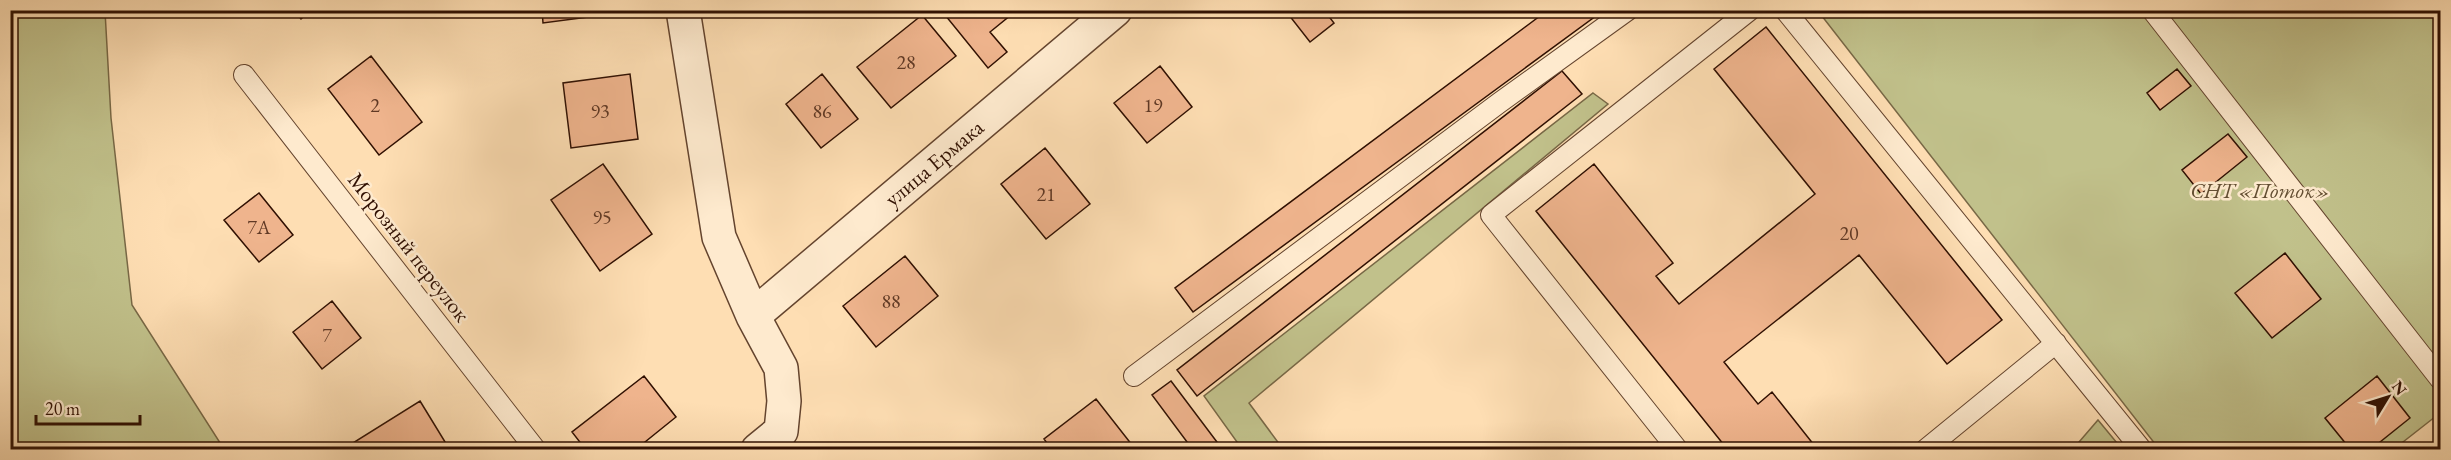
<svg xmlns="http://www.w3.org/2000/svg" width="2451" height="460" viewBox="0 0 2451 460" font-family="'EB Garamond',serif">
<style>
.green{fill:#c1c18b;stroke:#786846;stroke-width:1.5}
.building{fill:#efb48d;stroke:#301002;stroke-width:1.5}
.lines{fill:none;stroke-linecap:round;stroke-linejoin:round}
.lane-casing{stroke:#64442e;stroke-width:22}
.street-casing{stroke:#64442e;stroke-width:36}
.path{stroke:#301002;stroke-width:4;stroke-dasharray:4.5 3;stroke-linecap:butt}
.lane{stroke:#feeace;stroke-width:20}
.street{stroke:#feeace;stroke-width:33}
.labels{text-anchor:middle;dominant-baseline:central;stroke-width:5;stroke-linejoin:round;paint-order:stroke}
.number-label{font-size:20px;fill:#603925}
.street-label{font-size:22px;fill:#301002;stroke:#feeace}
.park-label{font-size:22px;font-style:italic;fill:#634e32;stroke:#feeace}
</style>
<rect width="100%" height="100%" fill="#fedeb3"/>
<filter id="stains"><feTurbulence type="fractalNoise" baseFrequency=".00333" numOctaves="4"/><feColorMatrix values="0 0 0 0 .2 0 0 0 0 .09 0 0 0 0 .02 0 0 0 .5 -.17"/></filter>
<radialGradient id="worn" r=".72"><stop offset=".6" stop-color="#630" stop-opacity="0"/><stop offset="1" stop-color="#630" stop-opacity=".3"/></radialGradient>
<path class="green" d="M10 11H105L111 118 132 305 224 449H11Z
M1818 11H2440V413L2394 449H2159Z
M1593 93 1608 104 1249 403 1283 449H1242L1204 396Z
M2098 420 2122 449H2073Z"/>
<path class="building" d="M294 10H311L301 19Z
M542 10H634V11L543 23Z
M941 10H1017L990 32 1007 52 988 68Z
M1285 10H1324L1334 23 1310 42Z
M1548 10H1604L1193 312 1175 288Z
M922 15 956 56 891 108 857 67Z
M1766 27 2002 320 1947 364 1859 255 1724 362 1758 404 1772 392 1818 450H1728L1536 211 1594 164 1673 263 1656 276 1679 304 1815 194 1714 69Z
M371 56 422 122 379 155 328 89Z
M1160 66 1192 107 1147 143 1114 103Z
M2177 69 2191 86 2160 110 2147 93Z
M1562 71 1582 94 1197 396 1177 370Z
M630 74 638 139 571 148 563 83Z
M822 74 858 119 821 148 786 104Z
M2228 134 2247 157 2201 194 2182 170Z
M1045 148 1090 204 1046 239 1001 184Z
M603 164 652 234 600 271 551 200Z
M259 193 293 235 259 262 224 220Z
M2285 253 2321 299 2272 338 2235 293Z
M905 256 938 296 876 347 843 306Z
M332 301 361 338 322 369 293 332Z
M644 376 676 417 635 450H586L572 432Z
M2377 376 2410 418 2370 450H2351L2325 418Z
M1171 381 1223 450H1193L1152 395Z
M1096 399 1136 450H1052L1044 439Z
M420 401 450 450H350L348 446Z"/>
<g class="lines">
<defs>
<path id="lane" d="M1785 10 2142 450
M2152 10 2440 379
M244 75 536 450
M1134 376 1499 103 1628 10
M1678 450 1491 215 1750 10
M1925 450 2056 343"/>
<path id="street" d="M683 10 719 237 753 316 781 368 784 401 781 431 758 450
M753 316 1115 10"/>
</defs>
<use href="#lane" class="lane-casing"/>
<use href="#street" class="street-casing"/>
<path class="path" d="M2426 450 2440 438"/>
<use href="#lane" class="lane"/>
<use href="#street" class="street"/>
</g>
<g class="labels">
<g class="number-label">
<text x="906" y="62">28</text>
<text x="375" y="105">2</text>
<text x="1153" y="105">19</text>
<text x="600" y="111">93</text>
<text x="822" y="111">86</text>
<text x="1046" y="194">21</text>
<text x="602" y="217">95</text>
<text x="259" y="227">7А</text>
<text x="1849" y="233">20</text>
<text x="891" y="301">88</text>
<text x="327" y="335">7</text>
</g>
<g class="street-label">
<text transform="translate(934 163) rotate(-40)">улица Ермака</text>
<text transform="translate(409 247) rotate(52)">Морозный переулок</text>
</g>
<g class="park-label">
<text x="2260" y="190">СНТ «Поток»</text>
</g>
</g>
<rect width="2451" height="460" fill="none" stroke="#fedeb3" stroke-width="36"/>
<rect x="12" y="12" width="2427" height="436" fill="none" stroke="#301002" stroke-width="3"/>
<rect x="18" y="18" width="2415" height="424" fill="none" stroke="#301002" stroke-width="1.5"/>
<g transform="translate(2388 397) rotate(52)" stroke="#feeace" stroke-width="4.5" paint-order="stroke">
<path d="M0-4.5L10 22L0 15L-10 22Z" fill="#301002"/>
<text y="-9" font-size="16" font-weight="bold" text-anchor="middle" fill="#301002">N</text>
</g>
<path d="M36 415v9h104v-9" fill="none" stroke="#301002" stroke-width="3"/>
<text x="45" y="415" font-size="18" fill="#301002" stroke="#feeace" stroke-width="4.5" paint-order="stroke">20 m</text>
<rect width="100%" height="100%" filter="url(#stains)"/>
<rect width="100%" height="100%" fill="url(#worn)"/>
</svg>
